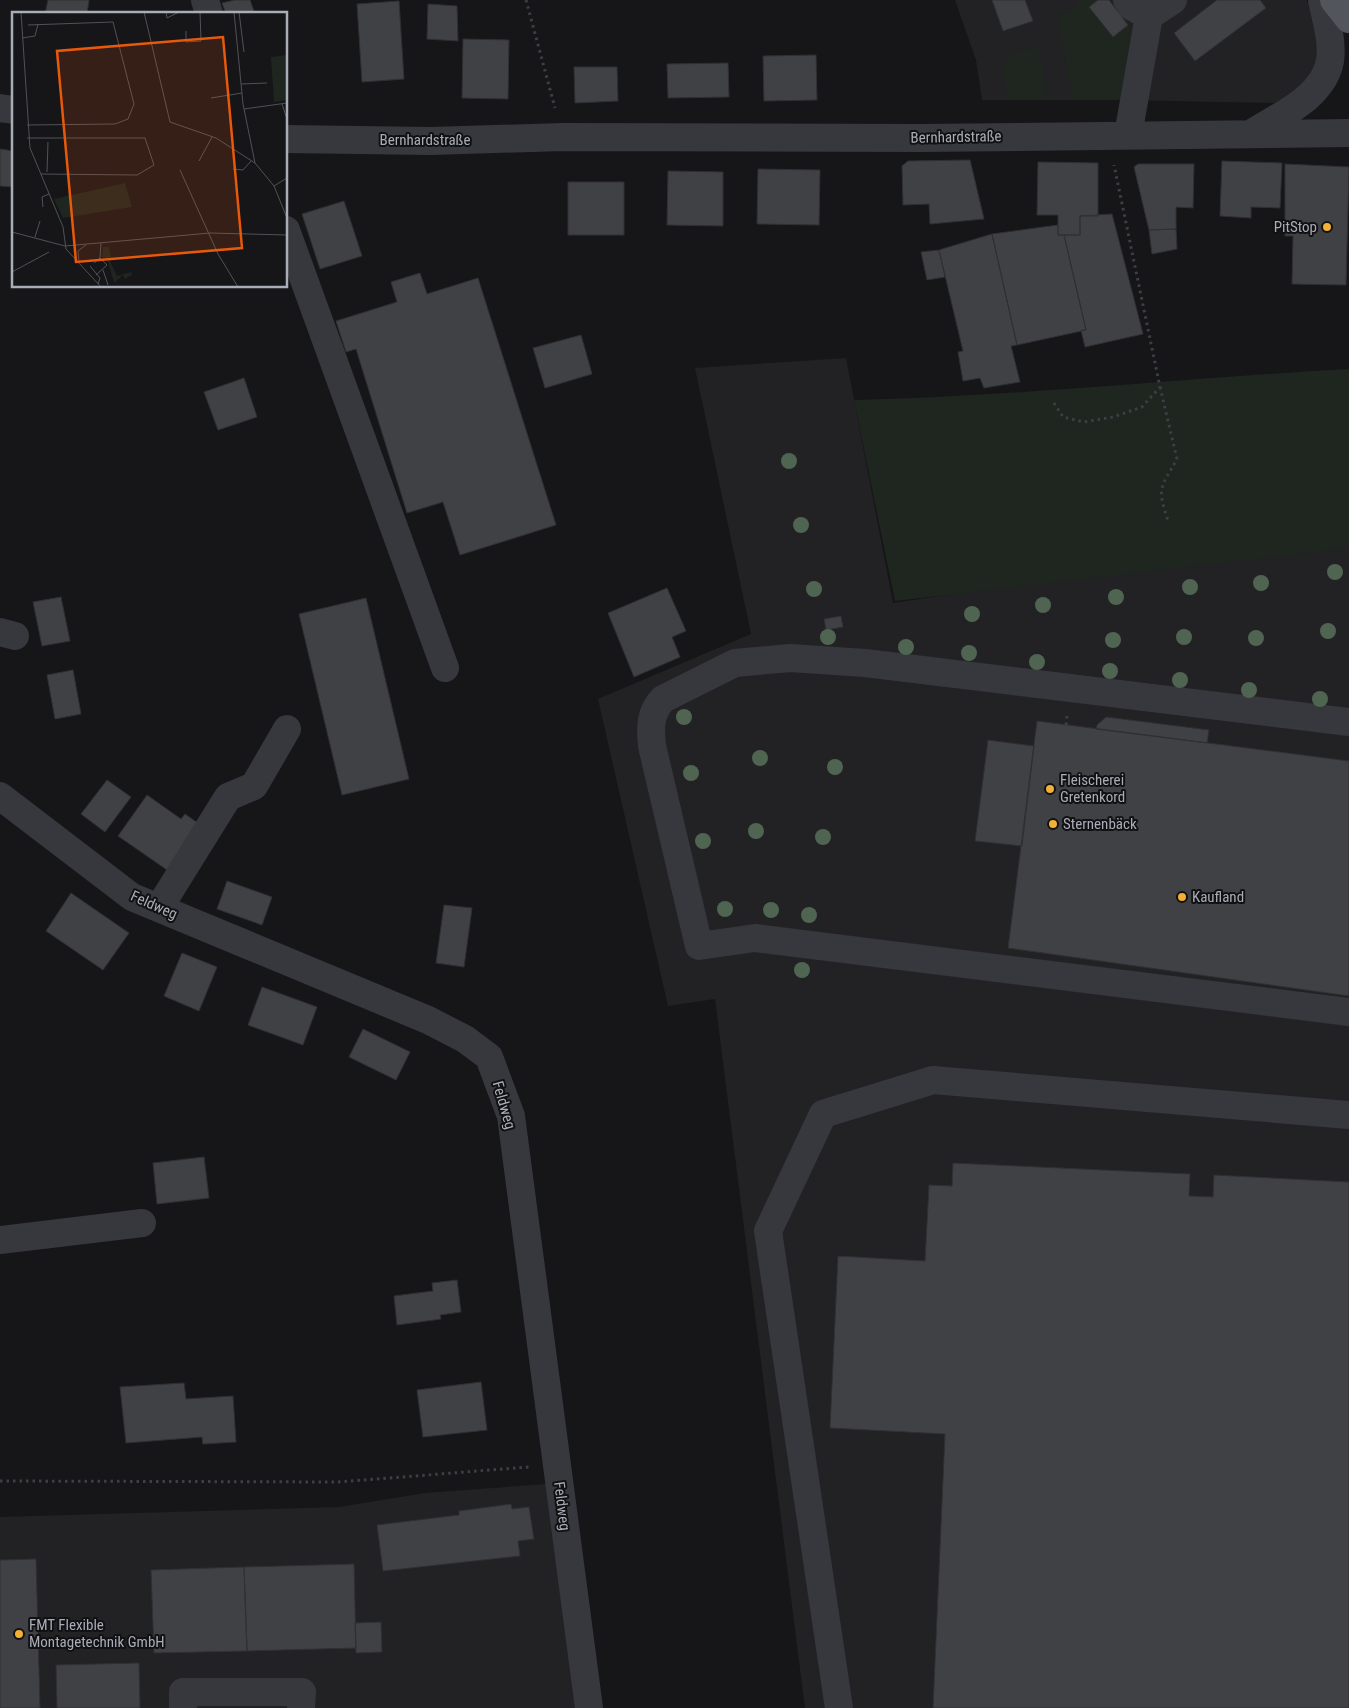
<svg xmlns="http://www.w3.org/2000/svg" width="1349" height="1708" viewBox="0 0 1349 1708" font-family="'Roboto Condensed',sans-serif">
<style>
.built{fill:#222225}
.green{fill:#1e261f}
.building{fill:#404145;stroke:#303034}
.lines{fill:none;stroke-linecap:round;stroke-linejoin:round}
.path{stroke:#3d3f44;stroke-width:3;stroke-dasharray:2.5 4;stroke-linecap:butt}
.minor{stroke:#37383d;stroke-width:28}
.major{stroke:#53555c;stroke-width:28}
.tree{fill:#506452}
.poi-dot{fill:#f2b134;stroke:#111113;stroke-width:2}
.labels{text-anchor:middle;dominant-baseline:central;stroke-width:4;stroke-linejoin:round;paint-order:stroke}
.street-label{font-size:15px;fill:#a8adb8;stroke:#111113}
.poi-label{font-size:15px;fill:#a8adb8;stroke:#111113;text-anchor:start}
.inset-road{fill:none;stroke:#505258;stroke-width:1}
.view{fill:#e8590c;fill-opacity:0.15;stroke:#e8590c;stroke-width:2.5}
.inset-edge{fill:none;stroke:#a8adb8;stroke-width:2.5}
</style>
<rect width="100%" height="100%" fill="#161618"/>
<path class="built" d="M955 0H1306L1315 13 1319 52 1311 79 1296 93 1274 103 1121 100H982L976 60Z
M846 358 893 603 1349 534V1708H805L715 999 668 1006 598 699 751 634 695 368Z
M559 1483 589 1708H0V1517L339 1507 425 1493Z"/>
<path class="green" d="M1076 0H1098L1090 7 1112 37 1128 25 1132 32 1121 100 1073 99 1057 14 1079 7Z
M1039 46 1047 99 1008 100 1002 65 1009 56Z
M1349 369V548L895 601 854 400C1019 396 1184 378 1349 369Z"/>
<path class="building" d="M48 0H89L87 14H45Z
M235 0H250L255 14H226L222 3Z
M992 0H1025L1033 21 1003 31Z
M1098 0H1109L1128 25 1113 37 1089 7Z
M1217 0H1260L1266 8 1195 61 1174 33Z
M399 1 404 79 362 82 357 4Z
M428 4 457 6 458 41 427 39Z
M463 39 509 40 508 99 462 98Z
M816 55 817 100 764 101 763 56Z
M728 63 729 97 668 98 667 64Z
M574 67H617L618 101 575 103Z
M0 149 14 151V187L0 186Z
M970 160 984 219 930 224 929 204 903 205 902 166 908 161Z
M1222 161 1282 163 1280 208 1251 207V218L1220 216Z
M1038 162 1098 163V216H1080V235H1058V215H1037Z
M1138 164H1194L1193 208 1176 207V229L1149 230 1134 167Z
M1285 164 1349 167 1346 285 1292 284 1293 236H1285Z
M758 169 820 170 819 225 757 224Z
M668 171 723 172V226L667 225Z
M568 182H624V235H568Z
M344 201 362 256 320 269 302 214Z
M1112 214 1143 334 1085 347 1081 330H1086L1064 235H1080V216Z
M1058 225V235H1064L1086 330 1017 345 992 234Z
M1176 229 1177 249 1152 254 1149 230Z
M992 234 1017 345 1011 346 1020 382 984 388 980 378 963 381 958 352 963 351 939 250Z
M939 250 945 277 927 280 921 252Z
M420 273 427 294 478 278 556 525 460 555 443 502 407 513 356 349 346 352 336 321 397 302 391 282Z
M581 335 592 374 545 388 533 348Z
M244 378 257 417 218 430 204 392Z
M667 588 686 631 672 637 680 657 634 677 608 613Z
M61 597 70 641 42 646 33 602Z
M366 598 409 779 342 795 299 614Z
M841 616 843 627 826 630 824 619Z
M73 670 81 714 55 719 47 675Z
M1106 717 1209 730 1207 743 1096 729 1097 725Z
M1037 721 1349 761V996L1008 948Z
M988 740 1034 746 1022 846 975 841Z
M107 780 131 797 105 832 81 814Z
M147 795 181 819 185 814 202 826 170 872 118 836Z
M227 881 272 897 262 925 217 909Z
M71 893 129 933 103 970 46 931Z
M444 905 472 908 464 967 436 963Z
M182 953 217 967 199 1011 164 996Z
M262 987 317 1007 303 1045 248 1025Z
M363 1029 410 1052 396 1080 349 1057Z
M204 1157 209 1198 157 1204 153 1163Z
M953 1163 1190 1174 1189 1196 1213 1197 1214 1175 1349 1182V1708H933L945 1434 830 1428 838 1256 925 1261 929 1185 952 1186Z
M457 1280 461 1312 440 1315 441 1319 397 1325 394 1296 433 1291 432 1283Z
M481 1382 487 1430 423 1437 417 1390Z
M184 1383 186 1399 233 1396 236 1442 203 1444 202 1437 126 1443 120 1387Z
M511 1504 512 1509 529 1507 534 1539 518 1541 520 1556 383 1571 377 1525 459 1515V1511Z
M36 1559 40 1708H0V1560Z
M354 1564 356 1648 247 1651 244 1567Z
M244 1567 247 1651 154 1653 151 1570Z
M381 1622 382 1652 356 1653 355 1623Z
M139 1663 140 1708H57L56 1665Z"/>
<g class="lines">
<path class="path" d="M526 0 555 108
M1160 387 1177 459C1160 489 1157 487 1168 521
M1054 403 1063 417 1084 422 1113 417 1142 407 1160 387 1114 165
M1066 725 1067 716
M0 1481 338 1482 529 1467"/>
<path class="minor" d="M205 0 209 14
M1127 0 1131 6 1149 16
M0 108 14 110
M1252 133C1280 115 1323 98 1330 61 1333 41 1326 20 1322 0
M1128 135 1149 16 1173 0
M286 139 431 141 563 137 922 138 1349 133
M286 230 445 668
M0 632 15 636
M1349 722 865 663 790 658 735 663 663 699C650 712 650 728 652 746L699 946 755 938 1349 1012
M0 796 132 897 428 1020 465 1039 489 1057 511 1116 589 1708
M159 908 228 797 254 786 287 729
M0 1240 142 1223
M183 1708V1692H302L301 1708
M839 1708 768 1231 823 1114 933 1080 1349 1115"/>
<path class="major" d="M1334 0 1349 19"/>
</g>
<g class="tree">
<circle cx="789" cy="461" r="8"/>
<circle cx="801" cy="525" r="8"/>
<circle cx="1335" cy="572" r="8"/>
<circle cx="1261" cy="583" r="8"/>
<circle cx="1190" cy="587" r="8"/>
<circle cx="814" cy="589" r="8"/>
<circle cx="1116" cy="597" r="8"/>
<circle cx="1043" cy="605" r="8"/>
<circle cx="972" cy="614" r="8"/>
<circle cx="1328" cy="631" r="8"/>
<circle cx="828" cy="637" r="8"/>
<circle cx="1184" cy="637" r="8"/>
<circle cx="1256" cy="638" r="8"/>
<circle cx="1113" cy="640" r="8"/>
<circle cx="906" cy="647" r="8"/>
<circle cx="969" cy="653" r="8"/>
<circle cx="1037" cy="662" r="8"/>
<circle cx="1110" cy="671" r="8"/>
<circle cx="1180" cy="680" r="8"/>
<circle cx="1249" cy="690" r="8"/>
<circle cx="1320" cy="699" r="8"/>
<circle cx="684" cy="717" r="8"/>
<circle cx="760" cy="758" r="8"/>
<circle cx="835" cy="767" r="8"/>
<circle cx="691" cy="773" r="8"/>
<circle cx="756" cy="831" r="8"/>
<circle cx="823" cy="837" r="8"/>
<circle cx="703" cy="841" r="8"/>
<circle cx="725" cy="909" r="8"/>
<circle cx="771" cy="910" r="8"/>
<circle cx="809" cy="915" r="8"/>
<circle cx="802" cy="970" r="8"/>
</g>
<g class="poi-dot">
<circle cx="1327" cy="227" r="5"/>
<circle cx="1050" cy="789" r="5"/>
<circle cx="1053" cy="824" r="5"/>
<circle cx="1182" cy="897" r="5"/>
<circle cx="19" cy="1634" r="5"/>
</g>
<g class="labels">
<g class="street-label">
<text transform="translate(956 137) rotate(-1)">Bernhardstraße</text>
<text x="425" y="140">Bernhardstraße</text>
<text transform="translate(154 905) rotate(24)">Feldweg</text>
<text transform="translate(504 1105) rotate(74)">Feldweg</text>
<text transform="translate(562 1506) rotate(83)">Feldweg</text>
</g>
<g class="poi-label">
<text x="1317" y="227" text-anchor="end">PitStop</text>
<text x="1060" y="780">Fleischerei<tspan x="1060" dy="17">Gretenkord</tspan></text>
<text x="1063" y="824">Sternenbäck</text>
<text x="1192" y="897">Kaufland</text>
<text x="29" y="1625">FMT Flexible<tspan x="29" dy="17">Montagetechnik GmbH</tspan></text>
</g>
</g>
<g transform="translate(12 12)">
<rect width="275" height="275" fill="#161618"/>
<path d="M275 43V88L262 90 259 45ZM113 171 120 195 51 206 42 187ZM91 235H97L99 245 97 247 105 264 119 260 120 263 113 267 111 263 102 271 95 246 90 245Z" fill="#1e261f"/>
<path class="inset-road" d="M9 0 18 136 51 215 54 237 89 275M132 0 158 110 204 126 243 151 262 174 275 206M154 0 155 6 167 0M222 0 231 92 243 151M227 0 232 40M174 19V30L189 29 188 0M10 26 23 24 26 12M229 72 255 71M199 86 230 81M270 92 275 107M232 97 275 91M15 113 103 112 116 107 122 92 101 10 16 13M15 126H133L142 153 125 163 29 162M187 149 200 125M221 157 231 158 239 149M168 158 206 242 226 275M35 160 36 130M262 174 275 166M31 195 30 185 37 182M0 220 53 234 198 221 275 223M23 225 28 209M67 250 66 239 74 233M82 251 88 246 89 231M78 254 88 266 86 272M91 258 96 273M0 260 37 240M84 263 95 253 88 246"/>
<path class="view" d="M211 25 230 236 64 250 45 39Z"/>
<rect width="275" height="275" class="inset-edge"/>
</g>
</svg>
